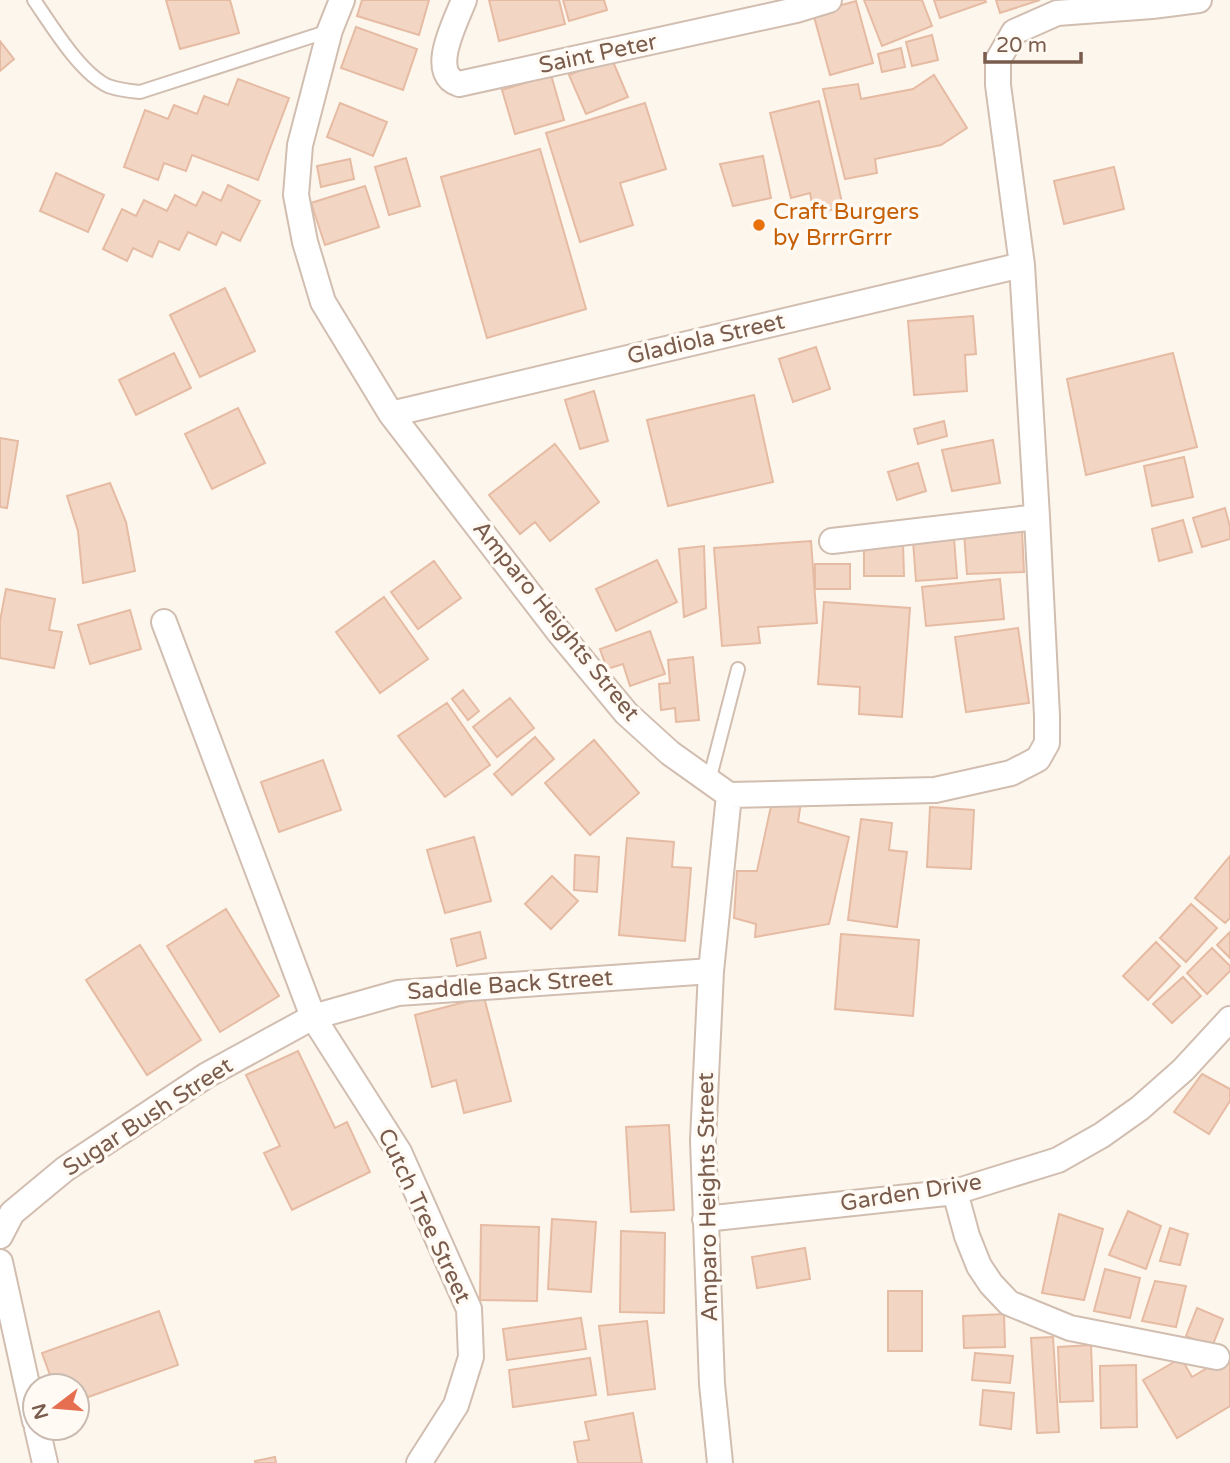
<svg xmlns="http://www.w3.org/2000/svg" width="1230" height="1463" viewBox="0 0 1230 1463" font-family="'Varela Round',sans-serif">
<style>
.building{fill:#f3d5c3;stroke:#e6bba3;stroke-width:2}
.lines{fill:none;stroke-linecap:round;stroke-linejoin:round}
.service-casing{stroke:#d1beb0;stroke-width:16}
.minor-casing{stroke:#d1beb0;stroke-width:28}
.service{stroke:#fff;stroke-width:12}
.minor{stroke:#fff;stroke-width:24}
.food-dot{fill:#e8710a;stroke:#fffaf3;stroke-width:2.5}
.labels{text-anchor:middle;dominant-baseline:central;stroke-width:7;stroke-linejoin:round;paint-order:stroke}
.street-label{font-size:23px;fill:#7a5c4d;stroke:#fffaf3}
.food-label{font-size:23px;fill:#c56008;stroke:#fffaf3;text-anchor:start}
</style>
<rect width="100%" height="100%" fill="#fdf6ec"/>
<path class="building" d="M166 0H230L239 33 180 49Z
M362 0H429L419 35 357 16Z
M489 0H559L565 24 499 41Z
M563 0H604L607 10 569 21Z
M864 0H922L932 26 882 46Z
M934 0H985L986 2 940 18Z
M996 0H1040L1000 13Z
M856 1 873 63 830 75 813 13Z
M356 27 417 49 403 90 341 68Z
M932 35 938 60 912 66 906 42Z
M0 41 14 59 0 71Z
M901 48 905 67 882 72 878 54Z
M611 57 628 97 586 114 569 75Z
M551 75 564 120 515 134 502 90Z
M934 75 967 128 941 145 875 159 877 173 845 179 823 89 858 84 861 99 913 89Z
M238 79 289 98 258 180 192 155 186 171 164 163 158 180 124 167 145 110 168 119 174 105 197 114 204 96 228 105Z
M819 101 843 207 814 214 810 193 791 198 770 113Z
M340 103 387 122 373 156 327 137Z
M645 103 666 169 620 183 633 225 580 242 546 133Z
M540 149 586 309 487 338 441 177Z
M763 156 771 198 733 206 720 164Z
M406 158 420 206 389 215 375 167Z
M350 159 354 179 321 187 317 166Z
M1114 167 1124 209 1064 224 1054 181Z
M56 173 104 195 88 232 40 211Z
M228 185 260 201 240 241 222 232 216 245 188 232 179 250 159 241 152 257 133 248 127 261 103 249 122 209 136 216 144 200 167 211 175 195 196 206 203 192 221 201Z
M365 186 379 227 325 245 311 203Z
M225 288 255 351 200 377 170 315Z
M973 316 976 354 965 355 967 391 914 395 908 321Z
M816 347 830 389 793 402 779 359Z
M174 353 191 388 136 415 119 380Z
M1173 353 1197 447 1086 475 1067 379Z
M594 391 608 441 580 449 565 400Z
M754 395 773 482 668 506 647 420Z
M238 408 265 463 212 489 185 434Z
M944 421 947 436 918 444 914 429Z
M0 438 18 441 7 508 0 507Z
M993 440 1000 483 952 491 942 450Z
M555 444 599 502 550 541 535 522 520 534 489 495Z
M1184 457 1193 497 1152 506 1144 466Z
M918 463 926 491 897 500 888 472Z
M110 483 126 522 135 571 83 583 78 531 67 496Z
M1225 508 1230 527V539L1202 547 1193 518Z
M1183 520 1192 552 1159 561 1152 529Z
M1022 530 1024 572 967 574 964 533Z
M954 538 957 578 916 581 913 541Z
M811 541 817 623 758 627 760 643 722 646 714 548Z
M864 543H903L904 576H864Z
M704 546 706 608 684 617 679 549Z
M657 560 677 602 616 631 596 589Z
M434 561 461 598 418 629 391 592Z
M815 564H850V589H815Z
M1000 579 1004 619 926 626 922 587Z
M6 589 55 599 49 630 62 632 54 668 0 658V621Z
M384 597 428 659 380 693 336 632Z
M824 602 910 608 902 717 859 714 860 687 818 684Z
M130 610 141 649 90 664 78 625Z
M1018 628 1029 703 966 712 955 637Z
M650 631 665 674 630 686 623 664 607 669 600 649Z
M693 657 699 720 676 722 675 708 661 710 659 684 670 683 668 660Z
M463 690 479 711 468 720 452 699Z
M510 698 534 728 497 757 473 727Z
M447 703 490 765 445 797 398 736Z
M535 737 554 759 512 795 494 774Z
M594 740 639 793 590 835 545 783Z
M323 760 341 810 279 832 261 782Z
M773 797 801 802 798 822 849 837 829 924 755 937 756 924 734 918 737 871H757Z
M930 807 974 810 971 869 927 867Z
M861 819 892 823 889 850 907 852 897 927 848 920Z
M474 837 491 901 445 913 427 850Z
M627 838 674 842 672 867 691 868 685 941 619 935Z
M575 855 599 857 597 892 574 890Z
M1230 856V918L1225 923 1195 898Z
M552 876 578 901 551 929 525 904Z
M1191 904 1217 928 1186 962 1160 938Z
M226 909 279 996 220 1032 167 946Z
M480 932 486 958 457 966 451 939Z
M1230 932V958L1217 945Z
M841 934 919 940 913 1016 835 1009Z
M1156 942 1180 966 1148 1000 1123 976Z
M140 945 201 1040 147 1075 86 980Z
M1212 948 1230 966V971L1207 994 1187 973Z
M1183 977 1201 996 1172 1023 1153 1004Z
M484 997 511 1101 464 1113 456 1080 432 1087 415 1015Z
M298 1051 335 1128 347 1122 370 1172 292 1210 264 1153 280 1146 246 1075Z
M1202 1074 1230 1089V1101L1209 1134 1174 1112Z
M669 1125 674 1210 631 1212 626 1127Z
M1128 1211 1161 1226 1146 1269 1109 1255Z
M1059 1214 1103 1229 1084 1300 1042 1293Z
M552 1219 596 1222 591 1292 548 1289Z
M481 1225 539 1227 537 1301 480 1300Z
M1170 1228 1188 1234 1180 1265 1160 1261Z
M621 1231 665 1233 664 1313 620 1312Z
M805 1248 810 1279 757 1288 752 1257Z
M1105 1269 1140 1278 1130 1318 1094 1311Z
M1155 1281 1186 1286 1176 1327 1142 1321Z
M888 1291H922V1351H888Z
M1197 1308 1223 1319 1212 1347 1186 1336Z
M159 1311 178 1365 77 1401V1386H54L42 1353Z
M1004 1314 1005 1347 964 1348 963 1316Z
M581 1318 586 1349 507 1360 503 1329Z
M647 1321 655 1389 608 1395 599 1326Z
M1053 1337 1059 1432 1037 1433 1031 1338Z
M1091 1345 1093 1401 1060 1402 1058 1347Z
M975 1353 1013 1356 1010 1383 972 1380Z
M1226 1357 1230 1364V1406L1177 1438 1143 1380 1181 1358 1192 1377Z
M590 1358 596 1395 513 1407 509 1370Z
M1136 1365 1137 1427 1101 1428 1100 1366Z
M983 1390 1014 1393 1011 1429 980 1425Z
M633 1413 642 1463H578L574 1442 589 1440 585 1422Z
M275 1457 276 1463H255V1461Z"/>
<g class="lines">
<defs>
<path id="service" d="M34 0C52 26 80 73 108 86 119 90 129 91 140 92L329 31
M709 781 738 669"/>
<path id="minor" d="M342 0 330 30 300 145 296 195 305 242 323 302 391 414 558 631 626 713 670 753 729 795 711 971 703 1140 712 1384 720 1463
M464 0C456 21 427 74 459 84L796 10 829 0
M391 414 1022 265
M832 541 1037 517
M164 622 313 1017 399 1152 469 1309 471 1357 456 1405 419 1463
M729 795 935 790 1011 773 1038 759 1047 743V716L1037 517 1022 265 998 85V60L1014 32 1057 13 1152 6 1199 0
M955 1192 967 1236 979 1266 991 1284 1009 1303 1070 1328 1217 1357
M705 1219 955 1192 1058 1160 1102 1135 1140 1108 1183 1070 1230 1019
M0 1236 12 1213 65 1169 207 1075 313 1017 398 993 711 971
M0 1262 35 1421
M37 1428 45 1463"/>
</defs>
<use href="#service" class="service-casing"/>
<use href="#minor" class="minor-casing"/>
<use href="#service" class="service"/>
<use href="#minor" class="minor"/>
</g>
<circle class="food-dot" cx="759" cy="225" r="7"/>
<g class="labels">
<g class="street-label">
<text transform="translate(598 54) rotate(-12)">Saint Peter</text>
<text transform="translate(706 339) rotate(-13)">Gladiola Street</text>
<text transform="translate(556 621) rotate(51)">Amparo Heights Street</text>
<text transform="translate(510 985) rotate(-4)">Saddle Back Street</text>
<text transform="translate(148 1117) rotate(-33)">Sugar Bush Street</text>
<text transform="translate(911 1193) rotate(-9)">Garden Drive</text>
<text transform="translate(708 1197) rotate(-91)">Amparo Heights Street</text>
<text transform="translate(424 1216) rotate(65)">Cutch Tree Street</text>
</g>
<g class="food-label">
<text x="773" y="212">Craft Burgers<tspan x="773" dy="26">by BrrrGrrr</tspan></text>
</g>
</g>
<g transform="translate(56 1407) rotate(254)"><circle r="33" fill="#fffaf3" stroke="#cabbb1" stroke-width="2"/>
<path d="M0-5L12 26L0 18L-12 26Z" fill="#e76f51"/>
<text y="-10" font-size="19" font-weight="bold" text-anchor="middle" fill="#7a5c4d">N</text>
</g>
<path d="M985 52v10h96v-10" fill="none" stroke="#7a5c4d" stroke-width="3.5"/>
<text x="996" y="52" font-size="21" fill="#7a5c4d" stroke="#fffaf3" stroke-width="5" paint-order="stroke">20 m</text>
</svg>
